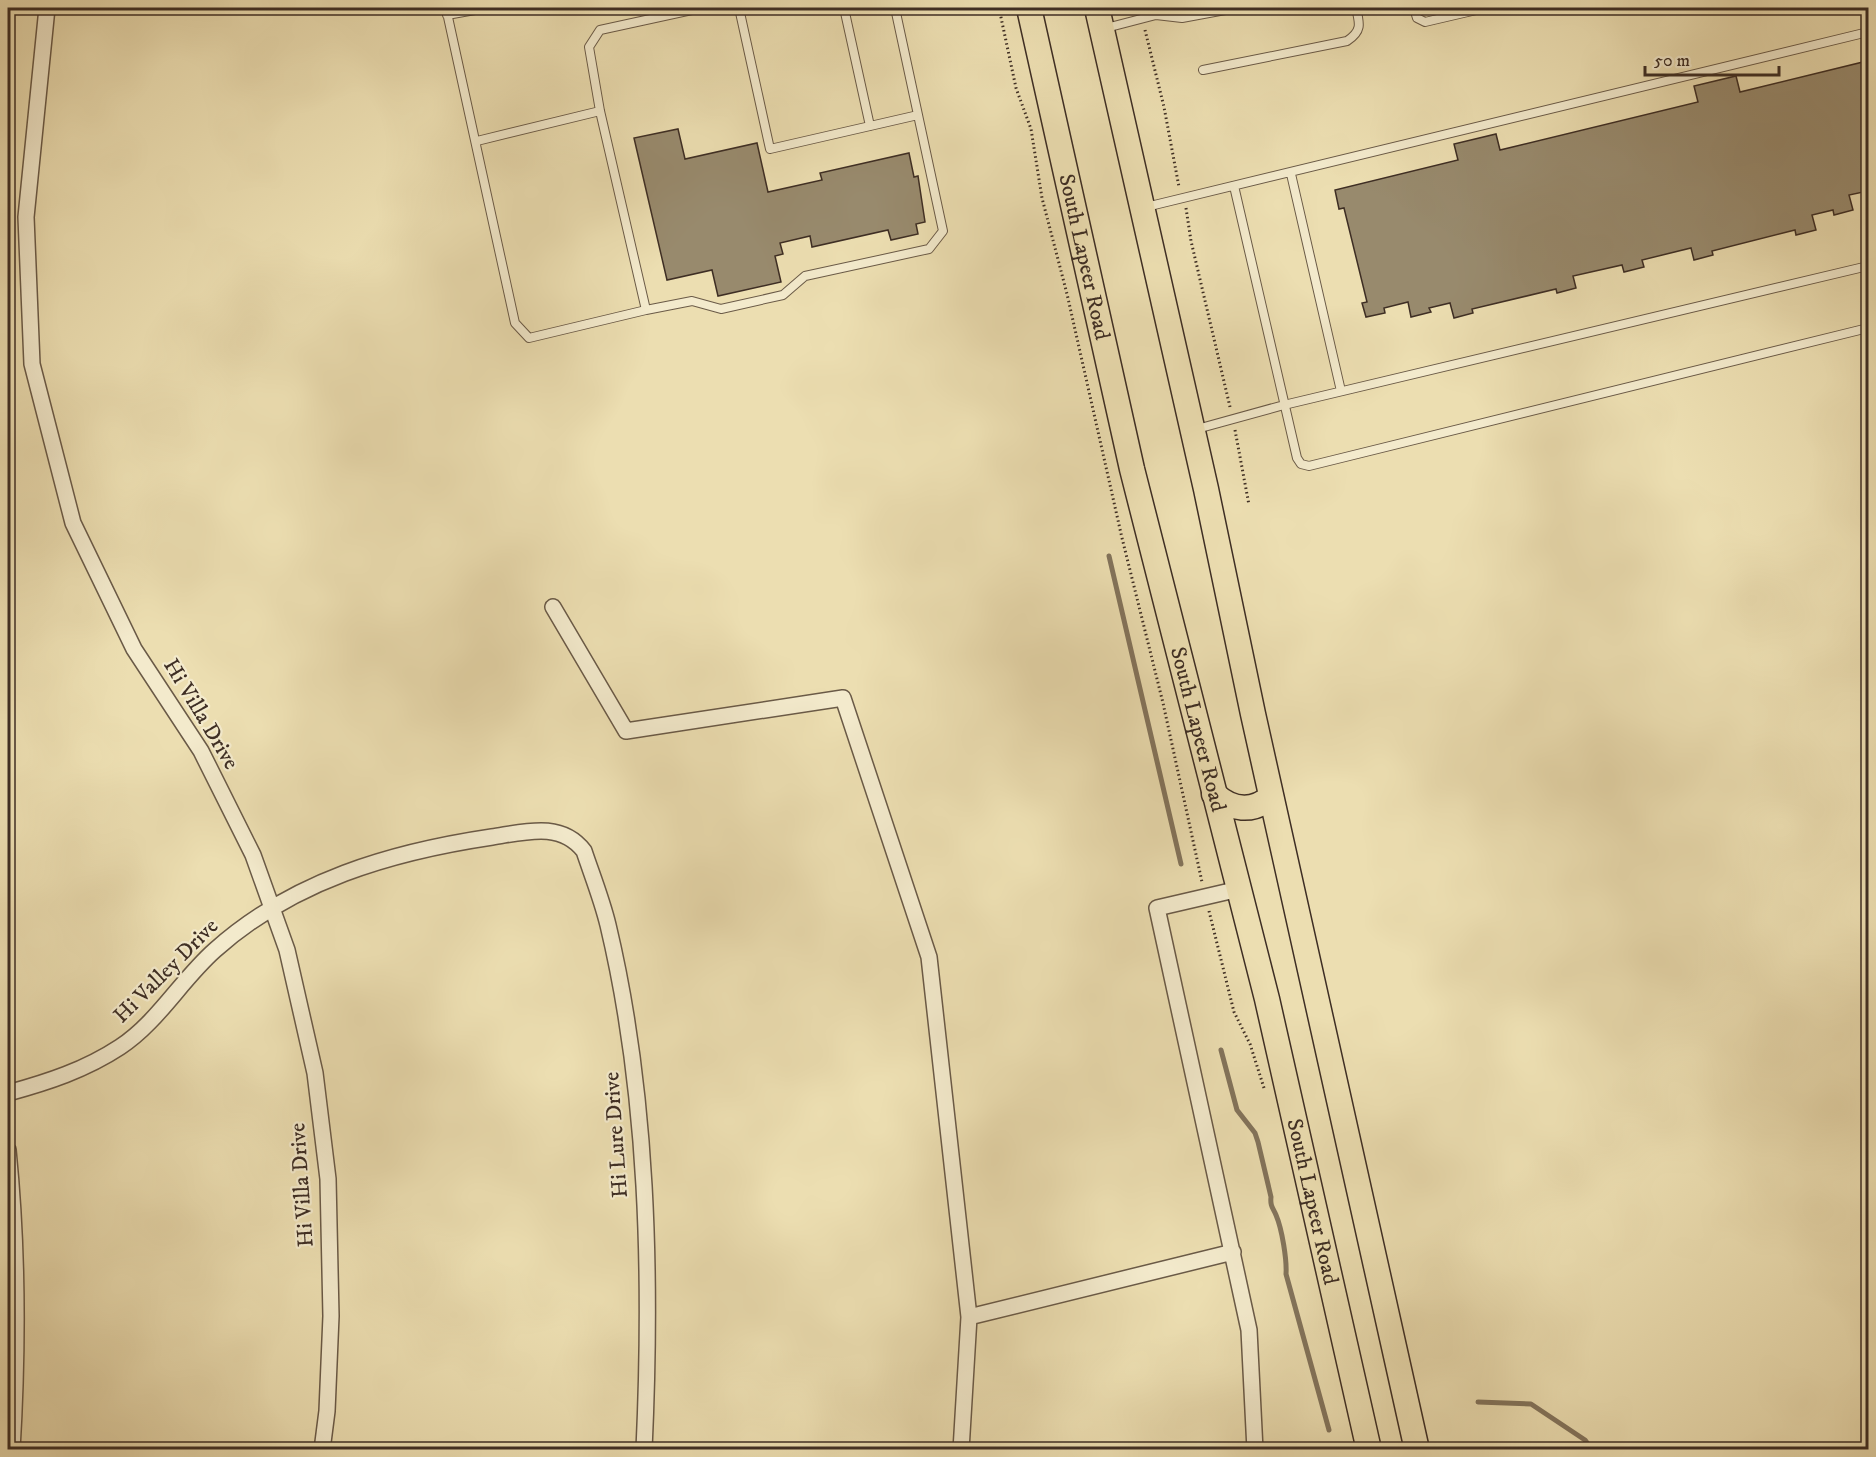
<svg xmlns="http://www.w3.org/2000/svg" width="1876" height="1457" viewBox="0 0 1876 1457" font-family="'IM FELL DW Pica',serif">
<style>
.lines{fill:none;stroke-linecap:round;stroke-linejoin:round}
.stream{stroke:#83745c;stroke-width:5}
.building{fill:#988a6d;stroke:#3e2e24;stroke-width:1.5}
.lane-casing{stroke:#6a5a47;stroke-width:10}
.street-casing{stroke:#6a5a47;stroke-width:18}
.primary-casing{stroke:#3e2e24;stroke-width:27}
.path{stroke:#3e2e24;stroke-width:3;stroke-dasharray:1.5 3;stroke-linecap:butt}
.lane{stroke:#f3eacc;stroke-width:8}
.street{stroke:#f3eacc;stroke-width:15}
.primary{stroke:#ecdeb1;stroke-width:24}
.labels{text-anchor:middle;dominant-baseline:central;stroke-width:4.5;stroke-linejoin:round;paint-order:stroke}
.street-label{font-size:22px;fill:#3e2e24;stroke:#f3eacc}
</style>
<rect width="100%" height="100%" fill="#ecdeb1"/>
<filter id="stains"><feTurbulence type="fractalNoise" baseFrequency=".00333" numOctaves="4"/><feColorMatrix values="0 0 0 0 .2 0 0 0 0 .09 0 0 0 0 .02 0 0 0 .5 -.17"/></filter>
<radialGradient id="worn" r=".72"><stop offset=".6" stop-color="#630" stop-opacity="0"/><stop offset="1" stop-color="#630" stop-opacity=".3"/></radialGradient>
<g class="lines">
<path class="stream" d="M1109 556 1181 864
M1221 1050 1237 1110 1255 1133 1258 1142 1271 1197C1270 1206 1273 1208 1276 1215 1282 1229 1287 1260 1286 1274L1329 1430
M1478 1402 1531 1404 1585 1440 1592 1450"/>
</g>
<path class="building" d="M1863 62 1868 81 1863 82 1868 105V191L1849 195 1853 210 1834 215 1833 210 1812 215 1816 230 1796 235 1795 230 1712 251 1713 255 1694 260 1691 248 1642 260 1644 267 1624 272 1622 265 1573 276 1576 288 1557 293 1556 289 1472 309 1473 313 1454 318 1450 303 1429 308 1431 312 1411 317 1408 302 1384 308 1385 313 1366 317 1362 303 1367 302 1344 208 1339 209 1335 190 1458 160 1454 144 1496 134 1500 150 1698 102 1694 86 1736 76 1740 92Z
M678 129 685 159 757 143 768 192 822 180 820 173 909 153 914 177 918 176 925 222 916 224 918 234 891 240 888 230 812 247 810 236 780 243 783 254 775 256 781 282 718 296 712 270 667 280 634 138Z"/>
<g class="lines">
<defs>
<path id="lane" d="M446 8 515 323 529 338 646 310
M701 8 600 30 589 47 600 111 646 310 692 301 721 309 783 295 805 276 929 249 943 231 895 8
M739 8 770 149 918 115
M844 8 870 126
M1414 8 1417 18 1425 22 1485 8
M447 15 486 8
M1106 28 1156 15 1182 18 1236 8
M1203 70 1347 41C1362 31 1360 24 1356 8
M477 141 600 111
M1291 174 1341 391
M1234 186 1297 458 1301 464 1309 466 1868 328
M1146 207 1868 32
M1197 429 1284 405 1868 266"/>
<path id="street" d="M47 8 26 217 32 364 73 523 134 649 201 751 253 855 287 950 315 1073 328 1179 331 1316 327 1411 322 1450
M553 607 626 731 843 698 929 957 969 1317 961 1450
M1239 889 1157 908 1249 1330 1255 1450
M8 1093C48 1082 85 1070 120 1047 158 1022 181 980 215 950 292 881 391 852 492 837 525 832 561 821 584 851 592 875 602 900 608 925 648 1093 652 1277 644 1450
M8 1150C18 1249 18 1350 12 1450
M969 1317 1233 1252"/>
<g id="primary">
<path id="s1" d="M1029 8 1132 469 1267 999 1369 1450"/>
<path d="M1097 8 1206 489 1253 714 1417 1450"/>
<path d="M1214 794C1231 810 1252 813 1271 797"/>
</g>
</defs>
<use href="#lane" class="lane-casing"/>
<use href="#street" class="street-casing"/>
<use href="#primary" class="primary-casing"/>
<path class="path" d="M999 8 1016 88 1031 129 1042 198 1067 294 1122 538 1163 703 1202 882
M1145 30 1164 107 1179 187
M1186 208 1191 241 1230 407
M1235 430 1249 505
M1209 911 1234 1012 1250 1044 1264 1088"/>
<use href="#lane" class="lane"/>
<use href="#street" class="street"/>
<use href="#primary" class="primary"/>
</g>
<g class="labels">
<g class="street-label">
<text stroke="none"><textPath href="#s1" startOffset="255">South Lapeer Road</textPath></text>
<text transform="translate(201 714) rotate(59)">Hi Villa Drive</text>
<text stroke="none"><textPath href="#s1" startOffset="741">South Lapeer Road</textPath></text>
<text transform="translate(166 971) rotate(-45)">Hi Valley Drive</text>
<text transform="translate(616 1135) rotate(-94)">Hi Lure Drive</text>
<text transform="translate(302 1185) rotate(-94)">Hi Villa Drive</text>
<text stroke="none"><textPath href="#s1" startOffset="1227">South Lapeer Road</textPath></text>
</g>
</g>
<rect width="1876" height="1457" fill="none" stroke="#ecdeb1" stroke-width="30"/>
<rect x="9" y="9" width="1858" height="1439" fill="none" stroke="#3e2e24" stroke-width="3"/>
<rect x="15" y="15" width="1846" height="1427" fill="none" stroke="#3e2e24" stroke-width="1.5"/>
<path d="M1645 66v9h134v-9" fill="none" stroke="#3e2e24" stroke-width="3"/>
<text x="1654" y="66" font-size="18" fill="#3e2e24" stroke="#f3eacc" stroke-width="4.5" paint-order="stroke">50 m</text>
<rect width="100%" height="100%" filter="url(#stains)"/>
<rect width="100%" height="100%" fill="url(#worn)"/>
</svg>
